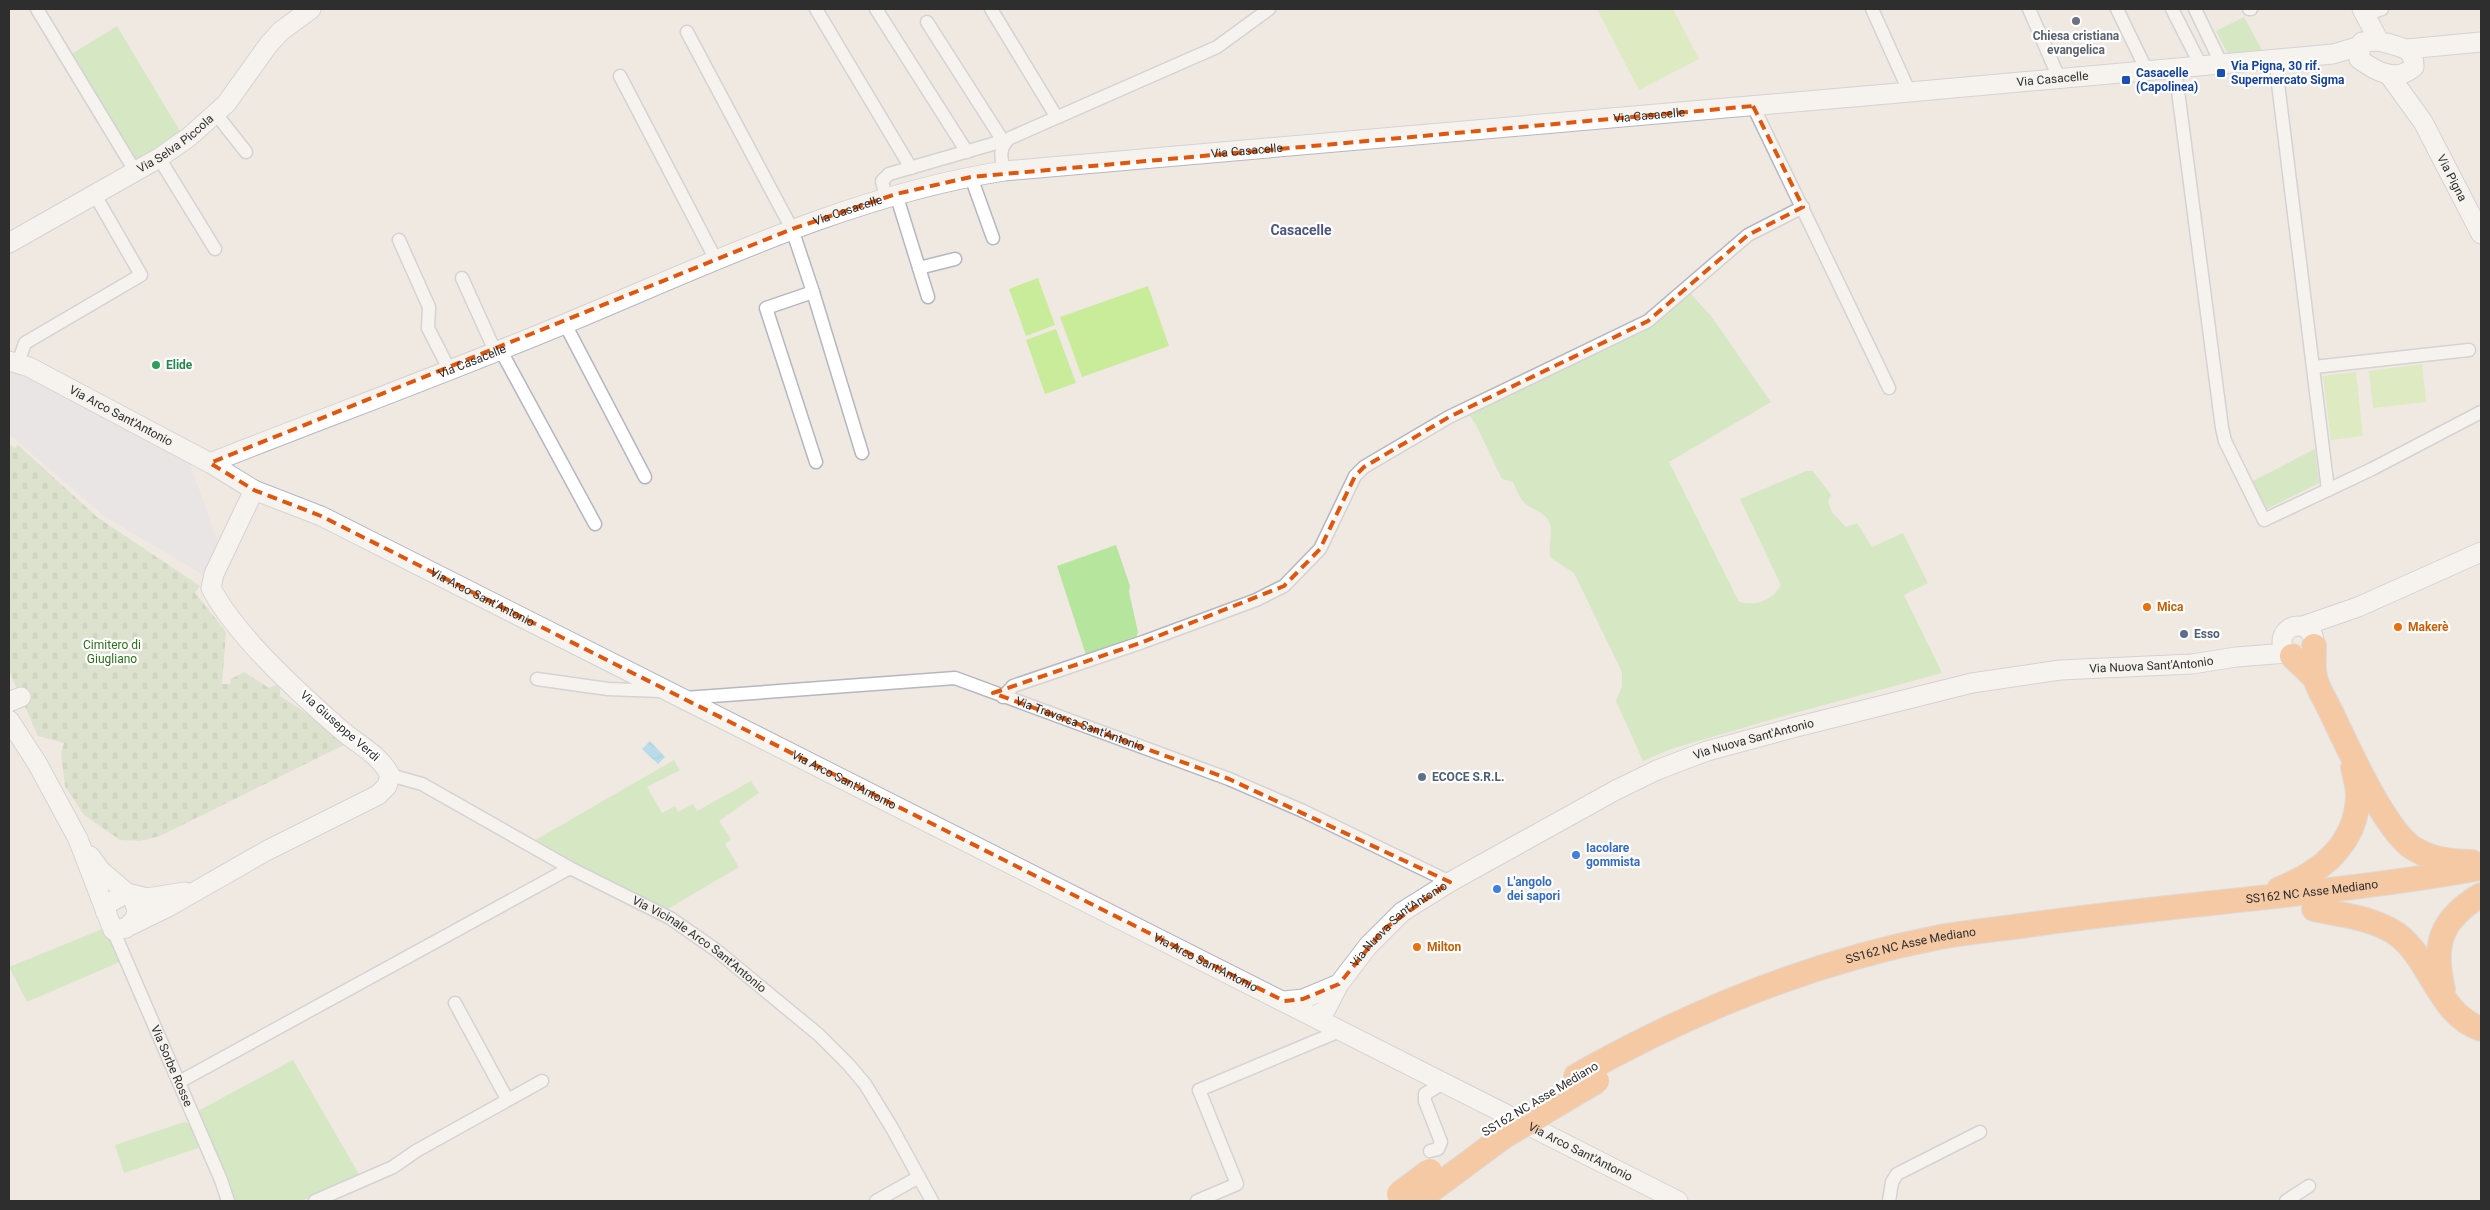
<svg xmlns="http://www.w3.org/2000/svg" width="2490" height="1210" viewBox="0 0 2490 1210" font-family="Roboto,sans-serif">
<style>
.industrial{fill:#e3e1e8}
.grass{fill:#b6e59e}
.cemetery{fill:url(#cemetery-stones)}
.pitch{fill:#c9ec9a}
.water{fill:url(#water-waves)}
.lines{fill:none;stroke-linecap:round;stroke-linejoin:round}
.street-casing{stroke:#b4b7c1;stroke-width:15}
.secondary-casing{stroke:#b4b7c1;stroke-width:21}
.highway-casing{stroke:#c9c9c9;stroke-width:26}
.street{stroke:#fff;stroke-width:12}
.secondary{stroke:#fff;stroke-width:19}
.highway{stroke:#ffa35c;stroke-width:24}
.highway-bridge-casing{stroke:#c9c9c9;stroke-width:26;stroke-linecap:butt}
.highway-bridge{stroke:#ffa35c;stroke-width:24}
.marked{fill:none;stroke:#df570e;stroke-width:4;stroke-dasharray:10 6;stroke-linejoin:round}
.worship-dot{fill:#6b7280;stroke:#fff;stroke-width:2}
.transit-dot{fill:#1a4fb4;stroke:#fff;stroke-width:2}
.leisure-dot{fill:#2e9e5b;stroke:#fff;stroke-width:2}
.food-dot{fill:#e8710a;stroke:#fff;stroke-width:2}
.service-dot{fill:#5c6f8a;stroke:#fff;stroke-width:2}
.shop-dot{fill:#3f7fe0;stroke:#fff;stroke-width:2}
.labels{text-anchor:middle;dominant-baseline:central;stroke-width:4.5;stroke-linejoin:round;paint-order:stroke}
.worship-label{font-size:12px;font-weight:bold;fill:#5b616d;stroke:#fff}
.transit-label{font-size:12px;font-weight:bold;fill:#164399;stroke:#fff;text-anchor:start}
.street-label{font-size:12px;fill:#2e2e2e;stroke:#fff}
.leisure-label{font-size:12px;font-weight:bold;fill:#27864d;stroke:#fff;text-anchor:start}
.food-label{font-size:12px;font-weight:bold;fill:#c56008;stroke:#fff;text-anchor:start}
.service-label{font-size:12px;font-weight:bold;fill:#4e5e75;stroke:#fff;text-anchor:start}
.park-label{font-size:12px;fill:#2c6e1b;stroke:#fff}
.shop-label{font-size:12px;font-weight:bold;fill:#366cbe;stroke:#fff;text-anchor:start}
.neighbourhood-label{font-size:14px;font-weight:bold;fill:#4d5680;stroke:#fff}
</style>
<defs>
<pattern id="cemetery-stones" width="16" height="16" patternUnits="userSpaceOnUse" patternTransform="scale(1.25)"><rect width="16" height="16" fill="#c8d9b8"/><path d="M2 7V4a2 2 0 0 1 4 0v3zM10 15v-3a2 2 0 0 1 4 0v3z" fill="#acbb9e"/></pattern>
<pattern id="water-waves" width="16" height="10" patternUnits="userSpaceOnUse" patternTransform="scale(1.25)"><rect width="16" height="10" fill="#75cff0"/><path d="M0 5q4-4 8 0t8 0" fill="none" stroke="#66b2ce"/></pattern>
</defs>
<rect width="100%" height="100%" fill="#efe9e1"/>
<path class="industrial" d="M9 367 187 456 220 547 205 576 105 517 9 434Z"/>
<path class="grass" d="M2244 17 2263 52 2229 56 2216 31Z
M117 26 181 133 134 164 70 55Z
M1689 292 1711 316 1771 402 1669 462 1739 602C1756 606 1772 601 1781 585L1740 499 1806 471H1813L1831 495 1828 502 1832 512 1846 527 1857 523 1872 547 1903 533 1928 583 1904 595 1942 673 1780 717 1671 749 1643 761 1616 701 1622 686V672L1574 573 1551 558C1547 546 1554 534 1549 522 1544 510 1529 510 1522 500 1518 495 1516 488 1513 482L1502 479 1476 425 1468 413Z
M2315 449 2319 483 2265 510 2251 482Z
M1116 545 1130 586 1129 592 1138 632 1136 638 1087 658 1057 566Z
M674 760 680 770 647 787 662 813 675 806 678 812 693 804 697 811 751 781 759 793 719 821 731 839 725 844 739 867 666 910 532 842Z
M105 928 122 961 27 1002 9 967Z
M293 1060 360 1176 301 1201H233L196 1112Z
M184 1122 191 1124 201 1147 124 1173 115 1145Z"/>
<path class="cemetery" d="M10 445 15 448 18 445 97 517 200 586 195 593 226 632 222 684H230L231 679 244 672 269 688 280 683V696L350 742 160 836 140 841 120 840 84 815 65 786 61 754 64 743 38 736 9 671Z"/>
<path class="pitch" d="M1597 9H1673L1699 59 1639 90Z
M1038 278 1055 325 1026 336 1009 289Z
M1148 286 1169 346 1082 377 1060 317Z
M1056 329 1076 383 1045 394 1026 340Z
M2422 364 2426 402 2373 408 2369 371Z
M2356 372 2363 436 2331 440 2323 376Z"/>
<path class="water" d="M650 741 665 757 658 764 642 749Z"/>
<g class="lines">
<defs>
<g id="street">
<path d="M37 9 135 171"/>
<path d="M816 9 911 168"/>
<path d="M876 9 967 152"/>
<path d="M991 9 1056 116"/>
<path d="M1872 9 1909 91"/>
<path d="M2029 9 2059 78"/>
<path d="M2117 9 2147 71"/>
<path d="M2172 9 2201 66"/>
<path d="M2195 9 2222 65"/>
<path d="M2249 9H2251"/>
<path d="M2365 15 2382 9"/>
<path d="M927 22 1003 141"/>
<path d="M687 32 792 229 813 292 862 453"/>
<path d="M2275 59 2328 490"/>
<path d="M2175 68 2222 428 2225 441 2264 520 2372 469 2481 412"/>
<path d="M620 76 716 260"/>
<path d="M1753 106 1889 388"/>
<path d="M216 114 246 152"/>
<path d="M159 158 215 249"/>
<path d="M1004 171C1001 158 998 148 1010 138L1217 47 1269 9"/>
<path d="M971 177 993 238"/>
<path d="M896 194 928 297"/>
<path d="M886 198 882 181 889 174 1003 141 1005 142"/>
<path d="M399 240 429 307 428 328 449 369"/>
<path d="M919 268 955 259"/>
<path d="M462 278 495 351"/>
<path d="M813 292 766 308 816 462"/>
<path d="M565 324 645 477"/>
<path d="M500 349 595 524"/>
<path d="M18 363 25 343 141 275 95 195"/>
<path d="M2314 367 2469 350"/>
<path d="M537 679 608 689 661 691"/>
<path d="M1003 697 1013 686 1143 642 1256 600 1284 586 1320 549 1355 476 1364 467 1449 417 1648 321 1748 235 1803 207"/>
<path id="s1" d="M685 698 955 678 1229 779 1303 811 1450 882"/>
<path id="s2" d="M390 775 422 784 570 868 670 918 716 950 819 1035 848 1064 865 1084 892 1128 932 1201"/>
<path id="s3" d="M113 930 221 1180 228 1201"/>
<path d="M455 1003 507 1099"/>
<path d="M179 1082 570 868"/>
<path d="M1430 1151 1438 1149 1441 1142 1425 1101V1094L1445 1082"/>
<path d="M315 1201 393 1167 416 1151 542 1081"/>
<path d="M876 1201 919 1177"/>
<path d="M1197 1201 1237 1184 1199 1090 1342 1030"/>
<path d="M1889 1201 1892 1182 1897 1174 1980 1132"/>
<path d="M2286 1201 2309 1186"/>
</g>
<g id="secondary">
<path d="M2362 9 2379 41C2395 46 2415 46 2414 67 2396 83 2375 71 2359 59L2362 42 2379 41"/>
<path d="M2407 49 2481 42"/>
<path id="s4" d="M2389 75 2423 122 2481 234"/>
<path id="s5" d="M9 243 159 158 189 137 226 104 269 44 281 31 311 9"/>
<path id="s6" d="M9 361 29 367 210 463 254 490 321 516 1678 1201"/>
<path id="s7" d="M210 463C329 416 449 372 567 323 709 264 851 195 1004 171 1448 135 1890 93 2333 54L2360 46"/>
<circle cx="2298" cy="642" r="16"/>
<path d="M2303 626 2358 607 2481 552"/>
<path d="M9 702 21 697"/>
<path d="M9 720 37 763 78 839 113 930 126 928 135 919 137 910 132 895"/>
<path d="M90 856 101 871 127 893"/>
<path d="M105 911 109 903 127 893 147 898 185 892"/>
<path d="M131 925 168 907 266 851 378 795 387 786 390 775C379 754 357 744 340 729 298 692 236 636 211 588L214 574 254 490"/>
<path d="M1284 1001 1303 999 1339 984"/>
<path id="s8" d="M1314 1016 1325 1011 1339 984 1368 946 1402 912 1450 882 1616 790 1657 770 1707 751 1796 727 1972 683 2060 670 2192 664 2236 657 2287 653"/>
</g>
<g id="highway">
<path d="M2314 646C2314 656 2313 667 2315 677 2317 688 2326 701 2331 712 2347 745 2382 824 2410 846 2428 859 2450 862 2472 862"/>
<path d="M2292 656 2315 678"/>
<path d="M2279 889C2320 873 2357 844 2358 795 2358 786 2355 776 2353 768"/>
<path d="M2314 909C2342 915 2375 918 2398 935 2432 961 2438 1014 2481 1029"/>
<path d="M2443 989C2432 944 2441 919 2481 895"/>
<path id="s9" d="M1576 1076C1689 1012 1812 962 1940 937 1969 932 1999 929 2028 925 2179 903 2331 895 2481 868"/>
</g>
</defs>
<use href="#street" class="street-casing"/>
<use href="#secondary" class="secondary-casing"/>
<use href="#highway" class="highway-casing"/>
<use href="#street" class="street"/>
<use href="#secondary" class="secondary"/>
<use href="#highway" class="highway"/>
<defs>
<path id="highway-bridge" d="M1399 1194 1430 1171
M1417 1201 1503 1137 1597 1081"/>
</defs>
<use href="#highway-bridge" class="highway-bridge-casing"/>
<use href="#highway-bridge" class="highway-bridge"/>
</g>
<path d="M0 0H2490V1210H0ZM1753 106 1803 207 1748 235 1648 321 1449 417 1364 467 1355 476 1320 549 1284 586 1143 642 993 693 1229 779 1450 882 1384 929 1339 984 1303 999 1284 1001 321 516 254 490 210 463 792 229 896 194 971 177Z" fill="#efe9e1" fill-opacity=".55" fill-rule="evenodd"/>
<path class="marked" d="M1753 106 1803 207 1748 235 1648 321 1449 417 1364 467 1355 476 1320 549 1284 586 1143 642 993 693 1229 779 1450 882 1384 929 1339 984 1303 999 1284 1001 321 516 254 490 210 463 792 229 896 194 971 177Z"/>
<circle class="worship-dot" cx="2076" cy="21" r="5"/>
<g class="transit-dot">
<rect x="2216" y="68" width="10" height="10" rx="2.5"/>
<rect x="2121" y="75" width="10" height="10" rx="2.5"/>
</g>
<circle class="leisure-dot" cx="156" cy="365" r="5"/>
<g class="food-dot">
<circle cx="2147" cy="607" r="5"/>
<circle cx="2398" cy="627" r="5"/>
<circle cx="1417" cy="947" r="5"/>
</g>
<g class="service-dot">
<circle cx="2184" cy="634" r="5"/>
<circle cx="1422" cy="777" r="5"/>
</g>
<g class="shop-dot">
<circle cx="1576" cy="855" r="5"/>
<circle cx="1497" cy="889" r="5"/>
</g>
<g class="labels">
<g class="worship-label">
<text x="2076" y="36">Chiesa cristiana<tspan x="2076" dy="14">evangelica</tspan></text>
</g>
<g class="transit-label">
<text x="2231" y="66">Via Pigna, 30 rif.<tspan x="2231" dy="14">Supermercato Sigma</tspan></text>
<text x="2136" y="73">Casacelle<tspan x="2136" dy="14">(Capolinea)</tspan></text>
</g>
<g class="street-label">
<text stroke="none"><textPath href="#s7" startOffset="1900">Via Casacelle</textPath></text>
<text stroke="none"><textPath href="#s7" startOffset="1495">Via Casacelle</textPath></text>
<text stroke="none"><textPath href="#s5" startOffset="194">Via Selva Piccola</textPath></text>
<text stroke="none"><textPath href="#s7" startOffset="1091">Via Casacelle</textPath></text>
<text stroke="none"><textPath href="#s4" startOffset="121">Via Pigna</textPath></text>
<text stroke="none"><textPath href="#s7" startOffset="686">Via Casacelle</textPath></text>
<text stroke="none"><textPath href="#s7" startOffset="281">Via Casacelle</textPath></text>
<text stroke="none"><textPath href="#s6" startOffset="125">Via Arco Sant'Antonio</textPath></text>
<text stroke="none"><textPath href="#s6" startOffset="530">Via Arco Sant'Antonio</textPath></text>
<text stroke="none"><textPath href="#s8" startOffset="938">Via Nuova Sant'Antonio</textPath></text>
<text stroke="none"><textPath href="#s1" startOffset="404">Via Traversa Sant'Antonio</textPath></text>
<text transform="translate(340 726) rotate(41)">Via Giuseppe Verdi</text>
<text stroke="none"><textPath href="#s8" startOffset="532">Via Nuova Sant'Antonio</textPath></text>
<text stroke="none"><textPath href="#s6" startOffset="935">Via Arco Sant'Antonio</textPath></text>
<text stroke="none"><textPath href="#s9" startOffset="766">SS162 NC Asse Mediano</textPath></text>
<text stroke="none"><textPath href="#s8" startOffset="128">Via Nuova Sant'Antonio</textPath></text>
<text stroke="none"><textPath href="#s2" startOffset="354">Via Vicinale Arco Sant'Antonio</textPath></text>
<text stroke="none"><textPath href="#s9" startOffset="361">SS162 NC Asse Mediano</textPath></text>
<text stroke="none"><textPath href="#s6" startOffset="1340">Via Arco Sant'Antonio</textPath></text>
<text stroke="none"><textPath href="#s3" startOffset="148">Via Sorbe Rosse</textPath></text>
<text transform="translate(1540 1099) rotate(-31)">SS162 NC Asse Mediano</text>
<text stroke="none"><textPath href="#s6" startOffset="1760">Via Arco Sant'Antonio</textPath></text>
</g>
<g class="leisure-label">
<text x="166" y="365">Elide</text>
</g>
<g class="food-label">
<text x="2157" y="607">Mica</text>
<text x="2408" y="627">Makerè</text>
<text x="1427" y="947">Milton</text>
</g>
<g class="service-label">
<text x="2194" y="634">Esso</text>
<text x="1432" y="777">ECOCE S.R.L.</text>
</g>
<g class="park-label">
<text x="112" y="645">Cimitero di<tspan x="112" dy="14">Giugliano</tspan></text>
</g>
<g class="shop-label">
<text x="1586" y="848">Iacolare<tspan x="1586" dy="14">gommista</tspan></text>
<text x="1507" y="882">L'angolo<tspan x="1507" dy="14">dei sapori</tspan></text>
</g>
<g class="neighbourhood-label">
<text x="1301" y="230">Casacelle</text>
</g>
</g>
<rect width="2490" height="1210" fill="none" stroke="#2e2e2e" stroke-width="20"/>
</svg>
